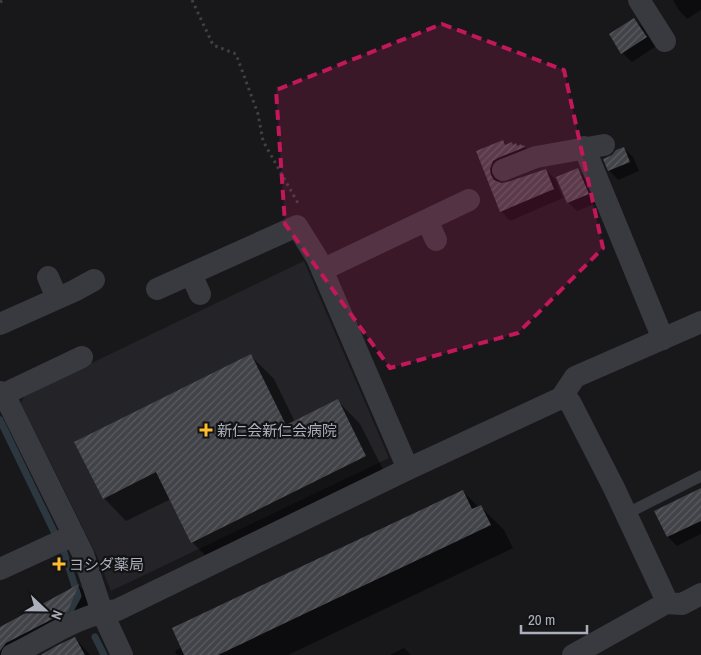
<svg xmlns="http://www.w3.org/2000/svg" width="701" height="655" viewBox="0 0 701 655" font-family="'Archivo Narrow','Noto Sans JP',sans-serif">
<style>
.built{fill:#242428}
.shadow{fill:#0007}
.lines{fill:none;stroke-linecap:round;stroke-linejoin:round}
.stream{stroke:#2d3740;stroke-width:7}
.building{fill:url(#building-hatch)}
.path{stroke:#3f4147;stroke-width:3;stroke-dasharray:2.5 4;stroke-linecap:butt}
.lane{stroke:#393a40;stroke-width:11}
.street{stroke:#393a40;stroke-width:22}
.marked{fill:#c2185b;fill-opacity:0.2;stroke:#c2185b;stroke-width:4;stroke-dasharray:10 6;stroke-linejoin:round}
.poi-dot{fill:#ffbc2c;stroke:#131316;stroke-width:2}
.labels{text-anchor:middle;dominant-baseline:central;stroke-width:4.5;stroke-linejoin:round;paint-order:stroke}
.poi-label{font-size:15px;fill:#aaafbb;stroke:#131316;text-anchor:start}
</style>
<defs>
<pattern id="building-hatch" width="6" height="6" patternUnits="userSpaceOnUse" patternTransform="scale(1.25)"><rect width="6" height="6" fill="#424348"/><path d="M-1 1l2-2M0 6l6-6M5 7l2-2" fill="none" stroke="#5b5c60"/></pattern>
</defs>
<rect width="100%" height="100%" fill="#18181b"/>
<path class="built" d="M304 261 389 458 111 591 97 556 21 403 25 395Z"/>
<path class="shadow" d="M673 0H701V10L687 19 678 9Z
M634 19 643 28 655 47 632 62 622 53 610 35Z
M503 141 507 146 512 144 518 147 524 146 533 155 499 178V184L546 170 555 179 563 198 510 221 501 211 478 152Z
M624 148 633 157 639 171 618 180 609 170Z
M578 170 587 179 597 203 577 211 568 202Z
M251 356 274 379 295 422 338 401 360 424 388 479 215 565 192 542 171 499 126 521 104 498Z
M701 490V534L677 546 668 537 656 512Z
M463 491 479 508 481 507 504 530 513 548 288 655H177L175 651Z
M79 586 92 599 81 624 23 655H0V628L22 618Z
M75 638 90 655H43Z
M404 648 411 655H390Z"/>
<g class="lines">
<path class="stream" d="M0 420 64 552 78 596 66 618
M95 637 104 655"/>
</g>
<path class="building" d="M634 18 647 37 621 54 609 34Z
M503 140 505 145 512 142 513 145 516 143 517 146 521 144 522 146 524 145 525 147 498 158 493 161 490 169 491 175 494 180 501 183 507 182 546 169 554 189 500 212 476 151Z
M624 147 630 162 608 171 603 159 612 155 616 150Z
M578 168 589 194 567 203 556 177Z
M251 354 286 425 338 399 366 456 191 543 156 472 103 499 74 442Z
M701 488V521L667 537 654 511Z
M463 490 472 509 481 505 491 525 218 655H184L172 628Z
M79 584 68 611 6 643 0 651V627Z
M75 637 85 655H41L56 646Z"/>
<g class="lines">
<path class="path" d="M192 0 213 45 236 54 258 114 263 141 299 205
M0 2 4 0"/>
<path class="lane" d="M626 514 701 476"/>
<path class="street" d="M639 0 665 41
M584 147 663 339
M503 170 536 157 604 145
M427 220 436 240
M322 270 469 200
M191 274 200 294
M48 277 57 298
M157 289 297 226 317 258 408 469
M0 324 74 291 94 280
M0 392 4 394 83 554 102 612 122 655
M4 394 82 357
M561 398 570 402 614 488 665 597V603L661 606 573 655
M0 569 74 535
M665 603 682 604 701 594
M12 655C46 639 79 614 117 610L408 469 561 398 575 377 701 322"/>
</g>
<path class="marked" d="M442 24 564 70 603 248 518 333 390 368 285 224 276 90Z"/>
<g class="poi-dot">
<path d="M203.5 422.5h5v5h5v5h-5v5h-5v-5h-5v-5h5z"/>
<path d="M56.5 556.5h5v5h5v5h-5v5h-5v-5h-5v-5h5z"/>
</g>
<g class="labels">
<g class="poi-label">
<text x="217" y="430">新仁会新仁会病院</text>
<text x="69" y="564">ヨシダ薬局</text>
</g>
</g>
<g transform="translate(45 610) rotate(112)" stroke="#131316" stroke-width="4" paint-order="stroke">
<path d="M0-4L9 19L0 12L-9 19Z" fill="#aaafbb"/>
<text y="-8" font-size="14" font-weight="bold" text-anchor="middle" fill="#aaafbb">N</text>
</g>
<path d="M521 625v8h66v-8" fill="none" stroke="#aaafbb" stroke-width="2.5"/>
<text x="528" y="625" font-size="15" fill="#aaafbb" stroke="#131316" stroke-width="4" paint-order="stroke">20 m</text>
</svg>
